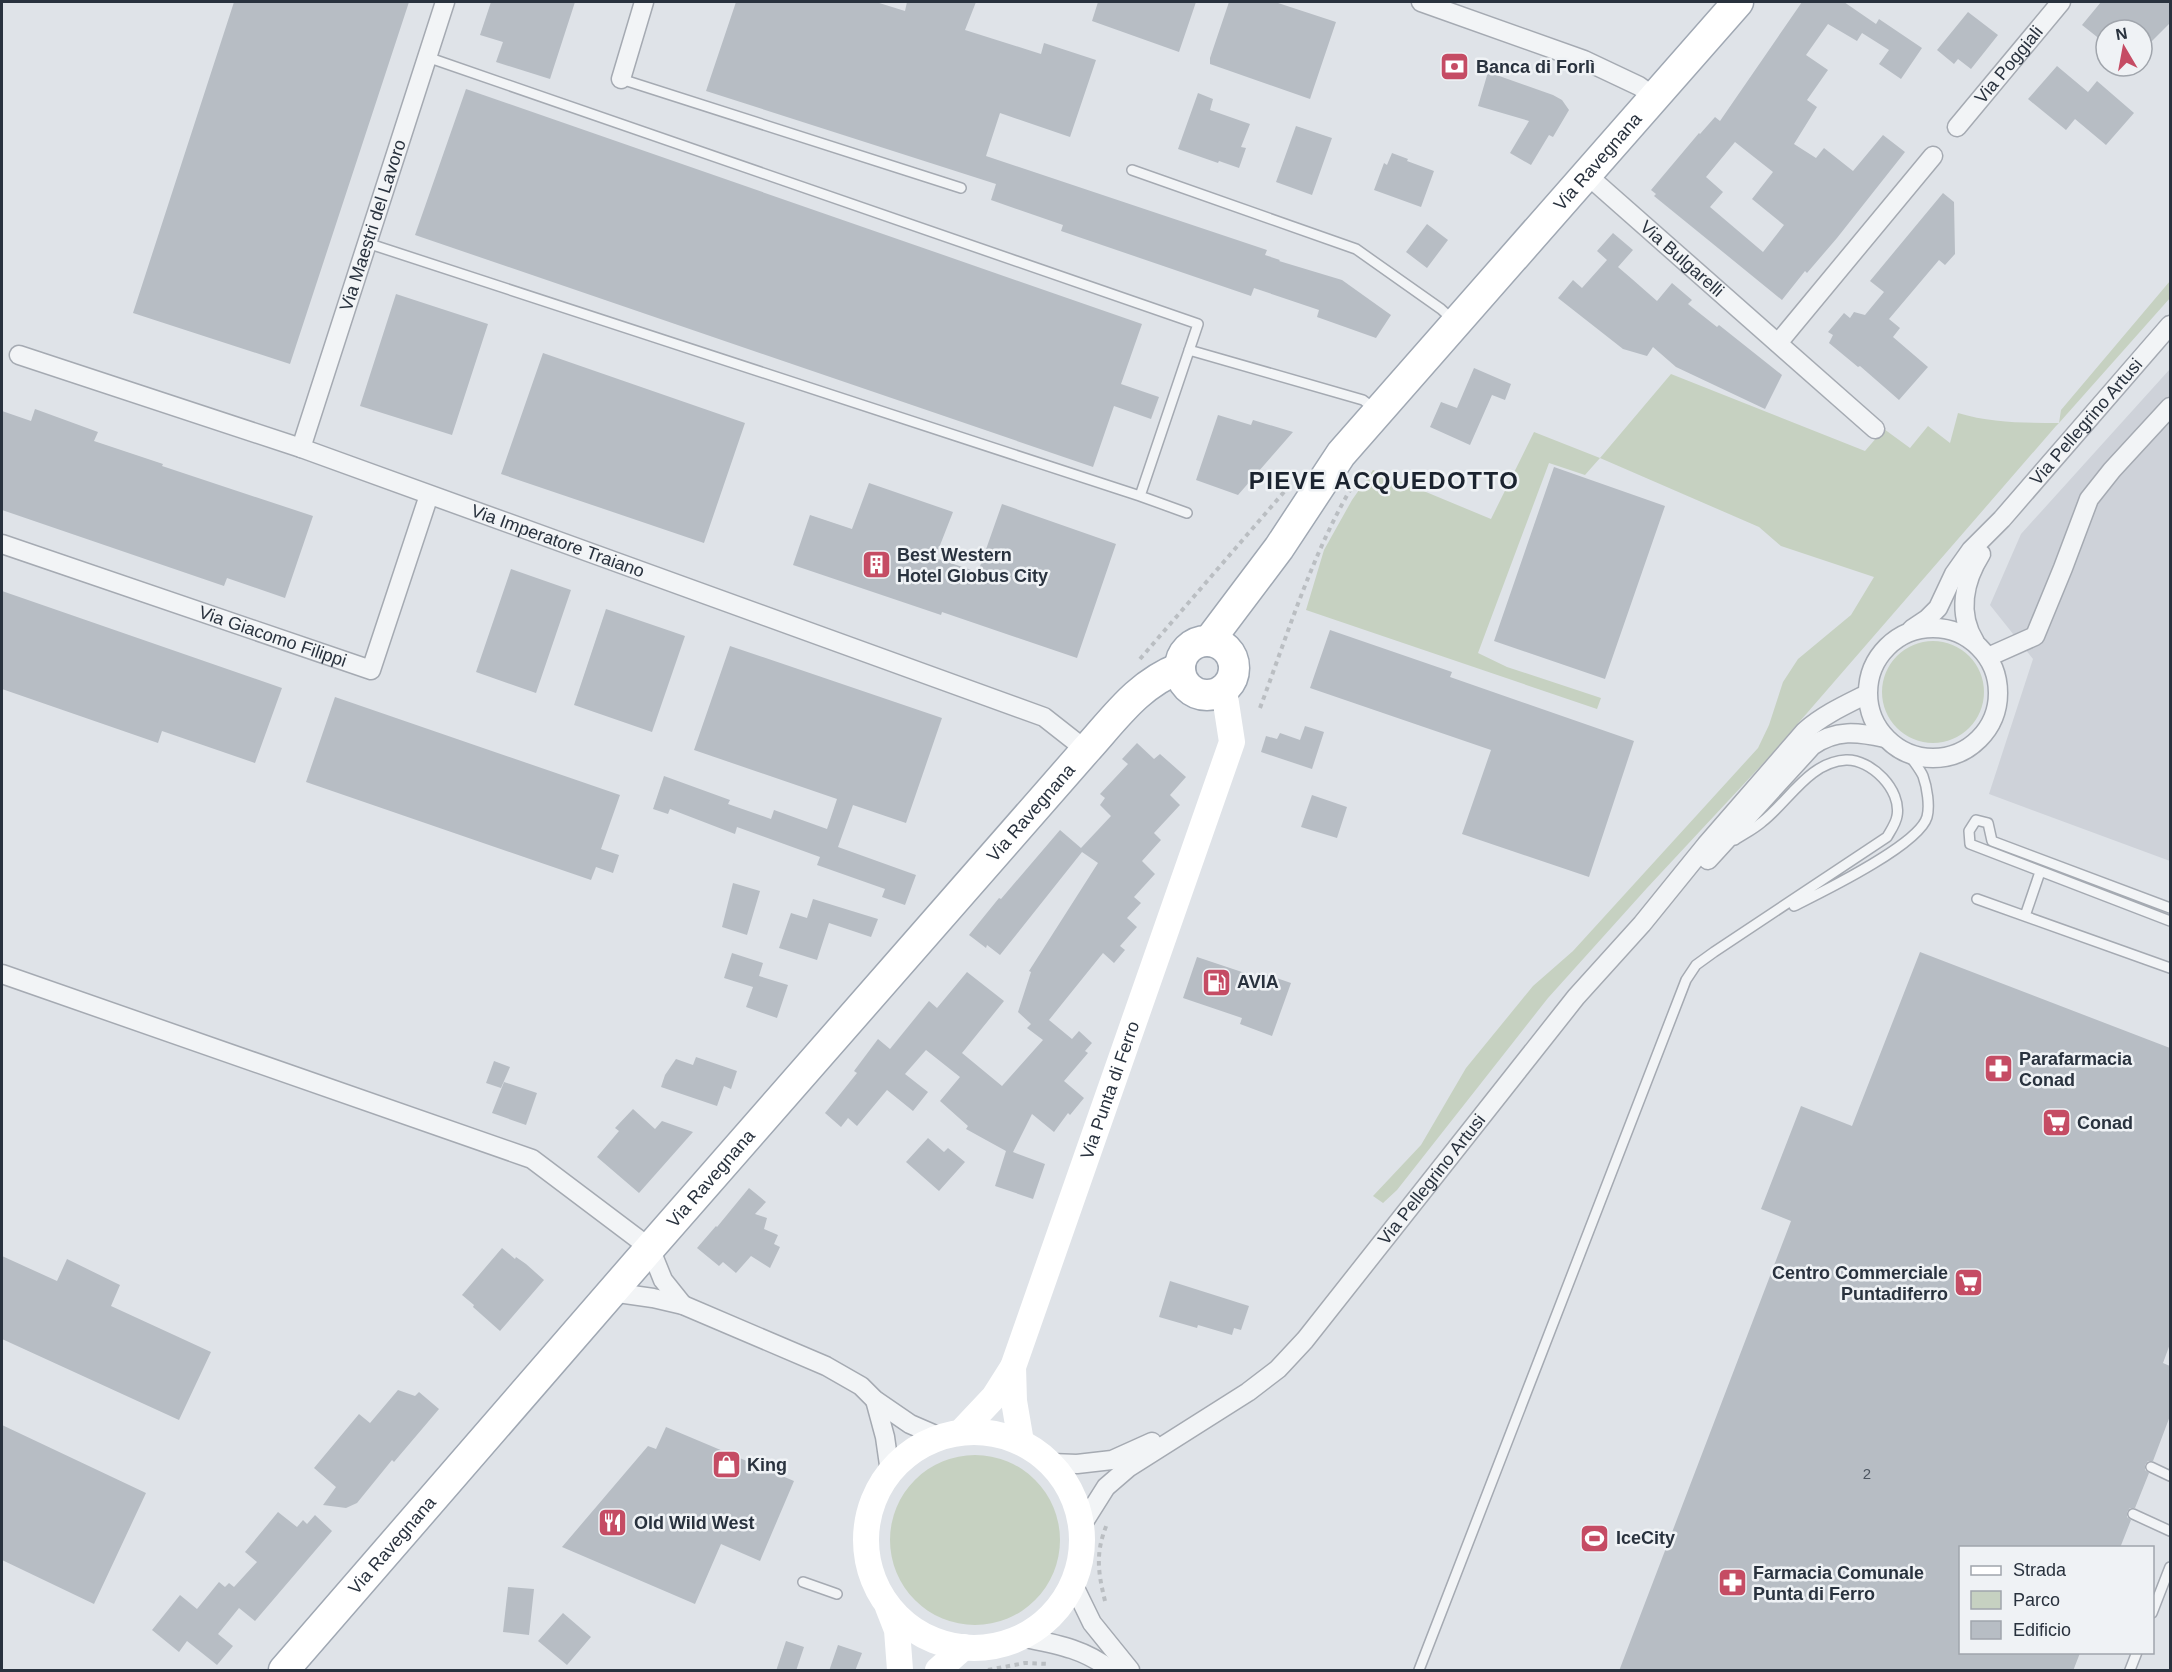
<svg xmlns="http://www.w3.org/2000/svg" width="2172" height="1672" viewBox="0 0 2172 1672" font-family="Helvetica,sans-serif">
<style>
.built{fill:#ced2d9}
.green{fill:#c6d1c1}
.building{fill:#b7bdc4;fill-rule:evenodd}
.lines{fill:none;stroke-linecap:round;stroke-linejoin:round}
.lane-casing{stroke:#a5aab2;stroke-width:12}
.street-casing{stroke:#a5aab2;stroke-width:21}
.primary-casing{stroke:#a0a8b3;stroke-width:33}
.path{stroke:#babec2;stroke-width:4;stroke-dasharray:4.5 4.5;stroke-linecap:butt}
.lane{stroke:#f2f4f6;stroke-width:9}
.street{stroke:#f2f4f6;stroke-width:18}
.secondary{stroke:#fff;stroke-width:26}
.primary{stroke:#fff;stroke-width:30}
.labels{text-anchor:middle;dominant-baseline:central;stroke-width:5;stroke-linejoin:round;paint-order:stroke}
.number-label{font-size:15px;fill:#4c5560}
.street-label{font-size:18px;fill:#29323e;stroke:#eff2f5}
.poi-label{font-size:18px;font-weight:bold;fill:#29323e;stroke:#eff2f5;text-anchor:start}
.district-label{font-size:24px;font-weight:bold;letter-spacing:1.5px;fill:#1b232f;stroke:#eff2f5}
</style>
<rect width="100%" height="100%" fill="#dfe3e8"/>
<path class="built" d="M2170 369V861L1989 794 2033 659 1990 605 2021 534Z"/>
<path class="green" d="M2170 281V298L2059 423 2056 426 1769 757 1647 888 1548 998 1397 1190 1383 1203 1373 1196 1421 1145 1466 1068 1533 986 1573 951 1758 748 1769 725 1783 682 1798 659 1851 615 1874 577 1781 546 1759 527 1600 458 1585 475 1549 463 1478 653 1507 667 1601 698 1597 709 1306 610 1324 550 1352 500 1373 470 1491 519 1534 432 1600 458 1671 374 1865 451 1884 429 1910 448 1928 426 1950 443 1958 413C1991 423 2025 423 2059 423L2061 410Z
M1882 692a51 51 0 1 1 102 0a51 51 0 1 1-102 0Z
M890 1540a85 85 0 1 1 170 0a85 85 0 1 1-170 0Z"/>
<path class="building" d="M234 2H409L290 364 133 313Z
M491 2H575L550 79 496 62 503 42 480 35Z
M736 2H876L905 11 907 2H976L965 30 1041 54 1044 43 1096 60 1070 137 1000 113 986 156 1267 250 1265 255 1280 260 1279 261 1342 280 1391 315 1376 338 1317 317 1319 310 1254 288 1251 296 1061 231 1063 225 991 200 996 184 706 91Z
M1098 2H1196L1179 52 1092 21Z
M1229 2H1275L1336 22 1310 99 1210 64V58Z
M1802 2H1844L1876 24 1879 19 1922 48 1901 79 1879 64 1889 50 1862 33 1857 41 1828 24 1806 55 1828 70 1807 100 1817 107 1794 144 1816 158 1824 148 1853 171 1883 135 1905 152 1837 238 1807 273 1805 271 1782 300 1654 196 1656 194 1651 190 1699 133 1700 134 1715 117 1720 121ZM1735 142 1773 172 1752 199 1784 225 1763 252 1710 207 1723 192 1706 177Z
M2101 2H2170V23L2142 51V30H2106V44L2082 25Z
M1968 12 1998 35 1971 69 1958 59 1954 64 1937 50Z
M2057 66 2088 92 2097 81 2134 113 2106 145 2075 119 2066 130 2028 99Z
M1488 72 1553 95 1562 100 1569 110 1553 137 1549 135 1531 165 1510 153 1529 121 1478 106Z
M466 89 1142 324 1121 384 1159 397 1151 419 1114 406 1093 467 415 235Z
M1198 93 1213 99 1210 110 1250 124 1241 147 1246 148 1239 168 1219 161 1218 163 1178 149Z
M1296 126 1332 138 1312 195 1276 182Z
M1392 153 1408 159 1407 161 1434 171 1421 207 1374 190 1384 163 1387 165Z
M1943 193 1954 202 1955 254 1945 265 1939 260 1889 319 1900 328 1893 337 1928 367 1899 400 1860 366 1858 367 1829 343 1833 335 1828 332 1844 313 1850 318 1854 312 1865 315 1884 292 1870 281Z
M1427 224 1448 240 1427 268 1406 252Z
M1613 233 1633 250 1618 267 1632 279 1657 301 1672 283 1692 300 1688 304 1717 327 1719 325 1782 375 1765 409 1676 367 1653 347 1647 356 1623 349 1558 298 1573 280 1582 288 1607 260 1597 251Z
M396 294 488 324 452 435 360 406Z
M543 353 745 423 704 543 501 474Z
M1474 368 1511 384 1505 400 1492 395 1470 445 1430 427 1441 402 1457 408Z
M35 409 98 432 94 441 163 464 162 466 313 516 285 598 227 578 224 586 2 510V411L31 421Z
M1218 415 1251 425 1253 420 1293 432 1238 495 1196 480Z
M1554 467 1665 506 1605 679 1494 641Z
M869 483 953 512 935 558 978 572 1002 504 1116 544 1077 658 942 612 941 615 793 565 810 515 852 529Z
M511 569 571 590 536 693 476 672Z
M2 591 282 688 255 763 162 731 158 743 2 689Z
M606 609 685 636 652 732 574 705Z
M1330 630 1452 672 1450 677 1634 741 1589 877 1462 834 1491 750 1310 688Z
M730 646 942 718 906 823 853 805 838 847 916 875 905 905 882 897 885 889 817 865 820 857 737 827 735 834 670 809 668 814 653 809 664 776 730 800 728 804 771 819 774 810 827 829 837 799 694 750Z
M335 697 620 795 601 849 619 855 613 873 596 867 591 880 306 782Z
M1305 726 1324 732 1312 769 1261 752 1266 736 1277 739 1280 733 1300 740Z
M1137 743 1154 759 1160 754 1186 777 1170 795 1180 805 1154 833 1161 840 1142 861 1155 874 1134 897 1141 903 1127 918 1137 927 1120 946 1125 950 1114 963 1103 953 1049 1020 1072 1039 1079 1031 1092 1043 1085 1051 1088 1053 1064 1081 1084 1098 1070 1115 1068 1113 1054 1132 1032 1114 1013 1152 1045 1164 1033 1199 995 1186 1006 1151 966 1129 968 1126 940 1101 960 1077 926 1050 905 1074 928 1092 913 1111 887 1090 857 1126 848 1118 841 1127 825 1113 857 1073 854 1071 878 1039 890 1049 929 1001 937 1008 967 972 1004 1001 962 1053 1002 1086 1043 1040 1027 1028 1031 1024 1018 1012 1031 972 1029 971 1098 863 1082 852 1000 955 987 945 986 948 969 935 999 898 1001 899 1060 830 1081 848 1111 816 1100 805 1105 798 1100 794 1128 764 1122 759Z
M1312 795 1347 807 1337 838 1301 827Z
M733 883 760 891 747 935 722 927Z
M813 899 878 919 871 937 829 923 817 960 779 948 791 913 807 918Z
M1920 952 2170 1048V1344L2163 1363 2170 1366V1416L2153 1461H2148L2145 1465V1470L2149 1473 2135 1508H2130L2127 1512V1517L2131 1520 2120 1548H1960V1653H2080L2073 1671H1619L1791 1221 1761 1209 1801 1106 1852 1126Z
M732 953 763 963 759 976 788 985 777 1018 746 1007 753 987 724 978Z
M1197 957 1257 977 1259 972 1291 983 1272 1036 1240 1024 1242 1018 1183 998Z
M696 1057 737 1071 731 1089 724 1086 717 1106 661 1087 665 1075 676 1059 693 1065Z
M494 1061 510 1067 501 1088 486 1083Z
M504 1082 537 1093 526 1125 492 1113Z
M633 1109 655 1129 662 1121 693 1132 639 1193 597 1157 619 1131 615 1128Z
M928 1138 944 1152 948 1148 965 1162 939 1191 906 1162Z
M749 1188 766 1202 755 1214 767 1218 764 1229 778 1235 774 1244 780 1247 770 1268 751 1256 736 1273 723 1262 719 1266 697 1248 716 1226 717 1227Z
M502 1248 515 1259 516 1257 526 1264 544 1280 500 1331 473 1307 474 1305 462 1295Z
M2 1256 57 1281 67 1259 120 1285 111 1306 211 1352 179 1420 2 1339Z
M1170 1281 1249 1306 1241 1330 1234 1328 1232 1335 1198 1325 1197 1328 1159 1317Z
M398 1390 415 1396 419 1392 439 1409 394 1462 392 1460 357 1503 346 1508 323 1505 336 1487 314 1468 359 1414 370 1423Z
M2 1425 146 1493 94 1604 2 1560Z
M666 1427 794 1481 760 1561 721 1544 695 1604 562 1547 648 1446 656 1449Z
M278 1512 297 1527 303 1520 307 1524 315 1515 332 1531 255 1621 239 1608 218 1634 233 1646 217 1665 187 1641 179 1652 152 1630 180 1595 197 1609 219 1582 225 1587 229 1583 234 1587 257 1562 245 1552Z
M508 1587 534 1589 529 1635 503 1632Z
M563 1613 591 1637 567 1665 538 1641Z
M786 1641 804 1647 796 1671H776Z
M838 1645 862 1653 855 1671H829Z"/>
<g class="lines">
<defs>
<path id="lane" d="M621 79 961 188
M1132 170 1356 249 1441 309 1453 320
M367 243 1140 496 1198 324 427 57
M1189 350 1363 400 1375 409
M1140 496 1187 513
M1977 899 2170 968
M1794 906C1822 892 1919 845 1927 817 1930 806 1927 787 1923 776 1920 769 1913 761 1908 753
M2170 908 1992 841 1988 823 1976 820 1969 831 1970 844 2170 921
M2025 916 2040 872
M2151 1467 2170 1476
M2133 1514 2170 1531
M803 1582 837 1594
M2152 1613 2170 1567
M1419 1670 1686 980 1696 965 1714 952 1887 837C1891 830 1896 823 1897 816 1902 790 1871 759 1846 760 1809 762 1789 801 1762 822 1754 829 1744 834 1735 840
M2130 1670 2137 1652"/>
<g id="street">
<path d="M1421 2 1584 60 1639 86 1654 97"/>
<path d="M621 79 644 2"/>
<path id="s1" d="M1957 127 2061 2"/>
<path id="s2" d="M1586 174 1875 429"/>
<path d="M1778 343 1933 156"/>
<path id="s3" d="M19 355 301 448 1044 717 1086 750"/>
<path id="s4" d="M301 448 445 2"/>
<path id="s5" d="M2 544 371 670 429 495"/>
<circle cx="1933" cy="693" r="65"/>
<path id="s6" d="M1912 629 1927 619 1938 608 1954 574 1971 550 2002 519 2170 325"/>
<path d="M1975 642C1957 613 1964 581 1981 554"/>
<path d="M1988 657 2035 636 2063 568 2089 499 2112 470 2170 407"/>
<path d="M1708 860 1812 746C1836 729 1858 732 1885 738"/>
<path d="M2 974 532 1159 650 1248 663 1280 683 1305"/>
<path d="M611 1292 653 1298 683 1305 826 1366 861 1386 875 1400 910 1424 940 1437"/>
<path d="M875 1400 885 1437 890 1472"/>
<path d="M1051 1463 1077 1464 1112 1460 1152 1442"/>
<path id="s7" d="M1082 1525 1106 1487 1128 1468 1248 1392 1278 1369 1305 1340 1576 997 1642 924 1706 845 1805 731C1823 715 1845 705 1867 694"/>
<path d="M1073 1584 1092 1623 1130 1670"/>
<path d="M1021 1637C1055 1644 1083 1648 1111 1670"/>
</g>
<g id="primary">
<circle cx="1207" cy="668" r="27"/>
<path id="s9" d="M1209 641 1279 548 1341 454 1738 2"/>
<path id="s10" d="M284 1670 650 1248 1086 750C1115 718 1138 684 1180 668"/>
</g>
</defs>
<use href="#lane" class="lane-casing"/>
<use href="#street" class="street-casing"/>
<use href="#primary" class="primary-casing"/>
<path class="path" d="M1140 659 1284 492
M1260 708C1288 633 1312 554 1353 485
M1105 1601C1098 1572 1095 1553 1107 1524
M988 1670 1025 1663 1049 1664"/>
<use href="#lane" class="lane"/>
<use href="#street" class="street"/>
<g class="secondary">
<circle cx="974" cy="1540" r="108"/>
<path d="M961 1432 994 1397 1013 1367"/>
<path id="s8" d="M1021 1442 1014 1401 1013 1367 1232 742 1224 690"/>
<path d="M888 1607 897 1630 900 1670"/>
<path d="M938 1670 964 1647"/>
</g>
<use href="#primary" class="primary"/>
</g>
<defs>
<symbol id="bank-square" viewBox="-11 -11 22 22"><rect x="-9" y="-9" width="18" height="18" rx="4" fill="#c54c64" stroke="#eff2f5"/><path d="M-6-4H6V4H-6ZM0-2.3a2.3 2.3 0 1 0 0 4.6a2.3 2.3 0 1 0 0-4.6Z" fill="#fff"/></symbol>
<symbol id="building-square" viewBox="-11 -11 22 22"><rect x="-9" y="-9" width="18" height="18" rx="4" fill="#c54c64" stroke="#eff2f5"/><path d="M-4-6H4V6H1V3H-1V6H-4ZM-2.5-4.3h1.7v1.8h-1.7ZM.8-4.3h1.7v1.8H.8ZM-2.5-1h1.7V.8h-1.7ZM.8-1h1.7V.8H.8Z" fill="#fff"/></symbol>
<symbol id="fuel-square" viewBox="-11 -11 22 22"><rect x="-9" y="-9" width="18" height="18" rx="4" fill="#c54c64" stroke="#eff2f5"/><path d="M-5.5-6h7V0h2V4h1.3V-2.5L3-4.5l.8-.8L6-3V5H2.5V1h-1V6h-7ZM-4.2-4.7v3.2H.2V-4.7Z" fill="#fff"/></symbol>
<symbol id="pharmacy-square" viewBox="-11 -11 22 22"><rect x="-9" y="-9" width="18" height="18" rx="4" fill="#c54c64" stroke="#eff2f5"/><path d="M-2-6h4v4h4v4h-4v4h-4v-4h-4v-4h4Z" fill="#fff"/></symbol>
<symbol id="supermarket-square" viewBox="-11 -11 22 22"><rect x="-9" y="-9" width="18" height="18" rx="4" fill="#c54c64" stroke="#eff2f5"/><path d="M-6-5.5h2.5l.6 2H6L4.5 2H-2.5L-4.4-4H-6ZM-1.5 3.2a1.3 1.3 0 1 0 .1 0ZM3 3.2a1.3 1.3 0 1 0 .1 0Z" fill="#fff"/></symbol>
<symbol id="shop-square" viewBox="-11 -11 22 22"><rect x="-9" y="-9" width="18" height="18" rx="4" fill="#c54c64" stroke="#eff2f5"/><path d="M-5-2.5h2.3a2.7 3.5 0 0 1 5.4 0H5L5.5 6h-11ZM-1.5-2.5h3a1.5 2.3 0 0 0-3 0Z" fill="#fff"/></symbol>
<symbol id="restaurant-square" viewBox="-11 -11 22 22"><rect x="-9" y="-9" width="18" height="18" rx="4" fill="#c54c64" stroke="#eff2f5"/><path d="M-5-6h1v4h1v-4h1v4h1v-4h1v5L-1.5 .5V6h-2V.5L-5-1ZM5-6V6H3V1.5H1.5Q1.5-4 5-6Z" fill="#fff"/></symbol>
<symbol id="stadium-square" viewBox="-11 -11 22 22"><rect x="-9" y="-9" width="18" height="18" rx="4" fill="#c54c64" stroke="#eff2f5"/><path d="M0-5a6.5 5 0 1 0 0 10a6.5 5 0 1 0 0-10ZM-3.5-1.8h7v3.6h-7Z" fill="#fff"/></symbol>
</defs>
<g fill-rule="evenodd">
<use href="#bank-square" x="1438" y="50" width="33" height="33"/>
<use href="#building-square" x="860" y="548" width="33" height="33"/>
<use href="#fuel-square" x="1200" y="966" width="33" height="33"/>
<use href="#pharmacy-square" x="1982" y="1052" width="33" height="33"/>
<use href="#supermarket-square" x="2040" y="1106" width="33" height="33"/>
<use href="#supermarket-square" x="1952" y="1266" width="33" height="33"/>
<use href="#shop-square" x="710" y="1448" width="33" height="33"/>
<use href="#restaurant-square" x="596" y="1506" width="33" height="33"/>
<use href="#stadium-square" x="1578" y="1522" width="33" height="33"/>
<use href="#pharmacy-square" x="1716" y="1566" width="33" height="33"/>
</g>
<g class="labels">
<g class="number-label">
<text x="1867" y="1473">2</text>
</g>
<g class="street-label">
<text stroke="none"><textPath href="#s1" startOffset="81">Via Poggiali</textPath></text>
<text stroke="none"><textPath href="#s9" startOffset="618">Via Ravegnana</textPath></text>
<text stroke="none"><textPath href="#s4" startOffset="234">Via Maestri del Lavoro</textPath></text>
<text stroke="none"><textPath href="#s2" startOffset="128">Via Bulgarelli</textPath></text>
<text stroke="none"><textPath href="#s6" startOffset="273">Via Pellegrino Artusi</textPath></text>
<text stroke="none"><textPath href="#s3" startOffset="570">Via Imperatore Traiano</textPath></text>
<text stroke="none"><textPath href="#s5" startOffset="286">Via Giacomo Filippi</textPath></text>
<text stroke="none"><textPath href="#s10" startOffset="1137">Via Ravegnana</textPath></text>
<text stroke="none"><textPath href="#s8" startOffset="369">Via Punta di Ferro</textPath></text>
<text stroke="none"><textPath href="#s10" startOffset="651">Via Ravegnana</textPath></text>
<text stroke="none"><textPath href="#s7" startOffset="498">Via Pellegrino Artusi</textPath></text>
<text stroke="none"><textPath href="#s10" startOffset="165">Via Ravegnana</textPath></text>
</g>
<g class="poi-label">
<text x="1476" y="67">Banca di Forlì</text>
<text x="897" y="555">Best Western<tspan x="897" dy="21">Hotel Globus City</tspan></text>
<text x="1237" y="982">AVIA</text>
<text x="2019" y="1059">Parafarmacia<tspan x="2019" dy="21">Conad</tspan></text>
<text x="2077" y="1123">Conad</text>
<text x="1948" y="1273" text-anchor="end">Centro Commerciale<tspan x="1948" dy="21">Puntadiferro</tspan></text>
<text x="747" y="1465">King</text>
<text x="634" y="1523">Old Wild West</text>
<text x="1616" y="1538">IceCity</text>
<text x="1753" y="1573">Farmacia Comunale<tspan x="1753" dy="21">Punta di Ferro</tspan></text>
</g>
<g class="district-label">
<text x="1384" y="480">PIEVE ACQUEDOTTO</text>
</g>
</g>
<rect width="2172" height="1672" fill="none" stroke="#29323e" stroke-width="6"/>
<rect x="1959" y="1546" width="195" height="108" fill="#eff2f5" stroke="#a0a5ac" stroke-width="1.5"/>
<rect x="1971" y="1566" width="30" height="9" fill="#ffffff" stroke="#a0a5ac" stroke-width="1.5"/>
<text x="2013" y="1576" font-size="18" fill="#29323e">Strada</text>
<rect x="1971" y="1591" width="30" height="18" fill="#c6d1c1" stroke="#a0a5ac" stroke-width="1.5"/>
<text x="2013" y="1606" font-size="18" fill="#29323e">Parco</text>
<rect x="1971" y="1621" width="30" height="18" fill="#b7bdc4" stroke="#a0a5ac" stroke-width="1.5"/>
<text x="2013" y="1636" font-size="18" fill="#29323e">Edificio</text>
<g transform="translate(2124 48) rotate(350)"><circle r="28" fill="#eff2f5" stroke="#a0a5ac" stroke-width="1.5"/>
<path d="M0-4.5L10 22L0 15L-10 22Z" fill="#c54c64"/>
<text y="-9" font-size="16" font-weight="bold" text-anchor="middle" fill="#29323e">N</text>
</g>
</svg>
